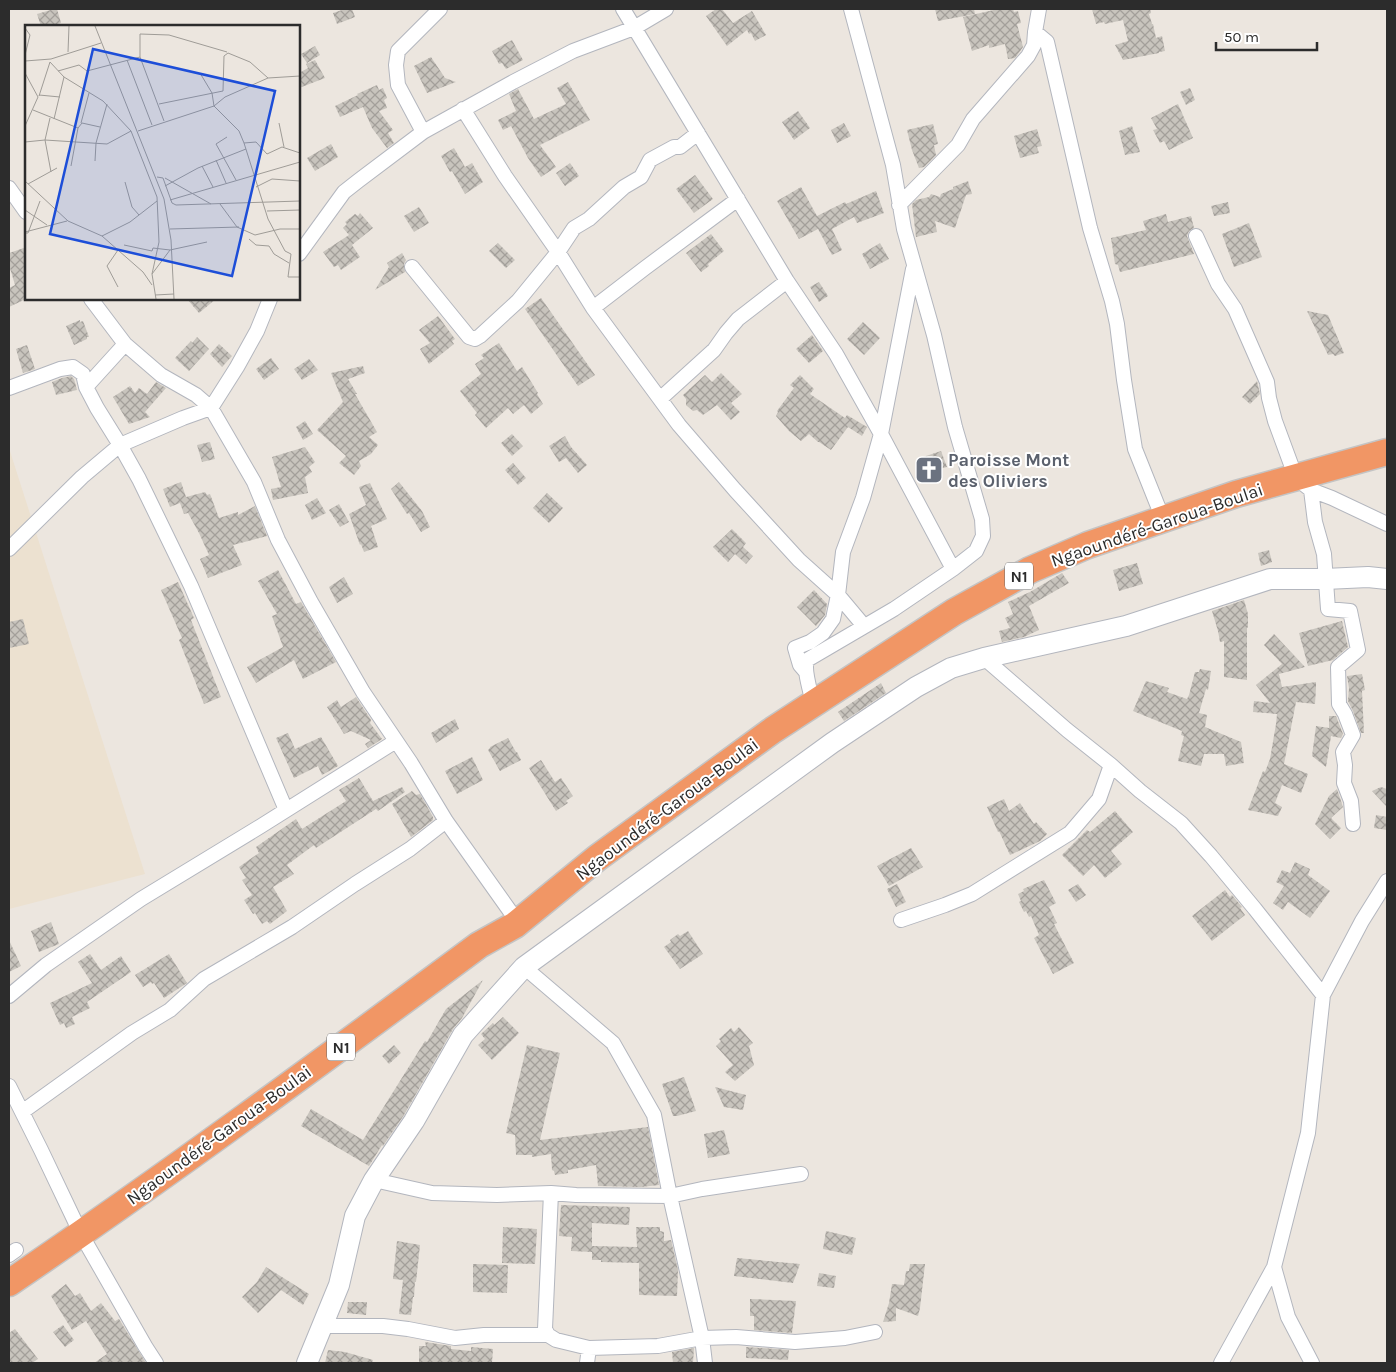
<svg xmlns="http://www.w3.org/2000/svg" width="1396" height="1372" viewBox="0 0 1396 1372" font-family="Karla,sans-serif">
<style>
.education{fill:#ece1d0}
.building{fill:url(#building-cross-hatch)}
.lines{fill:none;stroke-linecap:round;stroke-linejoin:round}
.street-casing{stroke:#b3b6be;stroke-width:16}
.secondary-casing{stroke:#b3b6be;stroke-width:22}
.highway-casing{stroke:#c4c4c4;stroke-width:29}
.street{stroke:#fff;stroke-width:14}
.secondary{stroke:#fff;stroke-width:20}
.highway{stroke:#f19665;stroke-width:26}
.labels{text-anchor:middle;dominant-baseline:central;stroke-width:4;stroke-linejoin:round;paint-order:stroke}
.shield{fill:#fff;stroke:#6b6b6b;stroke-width:1}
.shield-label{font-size:16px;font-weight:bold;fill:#2c2c2c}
.worship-label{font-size:18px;font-weight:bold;fill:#5b616d;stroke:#fff;text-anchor:start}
.street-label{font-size:18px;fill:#2c2c2c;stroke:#fff}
.inset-road{fill:none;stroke:#9f9c97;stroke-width:1}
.view{fill:#1d4ed8;fill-opacity:0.15;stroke:#1d4ed8;stroke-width:2.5}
.inset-edge{fill:none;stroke:#2c2c2c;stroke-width:2.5}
</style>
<defs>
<pattern id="building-cross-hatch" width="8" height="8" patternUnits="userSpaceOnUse" patternTransform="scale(1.25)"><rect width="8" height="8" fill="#c8c4bd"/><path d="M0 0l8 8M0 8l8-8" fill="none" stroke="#a39f9a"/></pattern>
</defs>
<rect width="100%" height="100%" fill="#ece6df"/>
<path class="education" d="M9 448 145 874 9 909Z"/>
<path class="building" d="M54 9H57L61 23 49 26H41L37 14Z
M345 9H352L355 17 337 24 333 13Z
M716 9H722L733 23 752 11 766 35 755 41 751 33 749 34 747 30 727 46 706 16Z
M935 9H974L975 14 938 21Z
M998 9H1013L1014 12 1018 11 1021 23 1017 24 1023 47 1015 58 1008 59 1005 44 989 48V45L972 51 963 17Z
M1092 9H1150L1151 13 1149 14 1152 24H1153L1156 38 1162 36 1165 51 1159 52V53L1123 60 1115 45 1128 41 1123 20 1105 24 1104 22 1096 24Z
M512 40 523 60 506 69 502 63 499 64 492 51Z
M315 46 320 55 307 63 301 54Z
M431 57 445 78 456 82 427 93 414 66Z
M315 60 325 78 299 88V73L308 68 306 64Z
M568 82 590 120 540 145 556 167 541 177 528 158 511 126 503 130 498 120 516 111 509 94 518 89 534 119 566 104 557 88Z
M377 85 379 90 383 88 387 98 384 100 387 108 379 111 393 130 388 133 394 143 387 148 372 128 363 107 340 117 335 106 358 95 357 94Z
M1190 88 1195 100 1186 105 1180 92Z
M1178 104 1193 138 1169 150 1164 141 1160 143 1153 130 1157 129 1151 118Z
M798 111 810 128 794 140 782 122Z
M844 123 851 136 837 143 831 130Z
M933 124 938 144 934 145 936 155 924 167 919 168 912 150 907 130Z
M1132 126 1140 152 1125 155 1119 131Z
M1037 129 1042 146 1037 147 1039 153 1020 158 1014 136Z
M331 144 338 157 315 171 307 158Z
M454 148 465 167 472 163 483 182 465 194 452 171 450 172 441 156Z
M570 163 579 176 565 186 556 173Z
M695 175 713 199 694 213 676 189Z
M968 181 972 194 966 195 955 228 935 221 937 232 916 237 912 204 916 200 929 197 931 194 940 197 941 194 953 189V187Z
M801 187 817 216 845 202 846 204 876 191 884 213 857 223 854 217 832 229 842 250 832 255 818 229 799 239 777 201Z
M1228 202 1230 213 1214 216 1211 206Z
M419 207 429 223 414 232 404 216Z
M360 213 373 228 352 245 360 257 341 270 338 265 334 267 323 252 349 235 343 228 347 224 345 222 355 214 358 216Z
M1166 214 1168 222 1191 216 1194 228 1189 231 1187 236 1194 254 1120 272 1118 265 1115 264 1111 238 1146 230 1143 221Z
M1249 223 1262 257 1234 267 1222 234Z
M711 234 724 251 708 264 709 266 701 272 686 253Z
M498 243 515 260 506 268 489 251Z
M880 243 889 259 870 269 862 254Z
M24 248 26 254V299L9 307V288L15 285 9 265V253Z
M402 253 406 260 404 264 405 272 375 290 389 267 387 263Z
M819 282 828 296 819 302 810 287Z
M541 298 595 375 578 386 525 309Z
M187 299H216L199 313Z
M1307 311 1328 315 1344 353 1335 356 1333 354 1328 355Z
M438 316 455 339 452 341 454 344 429 364 420 349 430 343 419 330Z
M80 320V322L83 321 89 337H87V339L74 345 66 326Z
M863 322 880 338 864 355 847 339Z
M812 335 823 351 809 363 796 349Z
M197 337 209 349 189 371 175 358 191 341 192 343Z
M499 343 517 371 522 367 538 393 537 394 543 404 531 414 524 405 513 414 508 408 486 428 475 415 477 413 460 391 481 374 475 364 484 358 481 355Z
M219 344 232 356 222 367 210 354Z
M27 345 35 369 23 373 16 349Z
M271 358 279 369 264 380 256 369Z
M309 359 318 370 302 380 294 369Z
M363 366 365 373 348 379 357 394H355L377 432 369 437 378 445 371 454 359 461 361 466 354 475 339 463 346 456 317 430 343 402 331 373Z
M721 373 742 394 731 403 740 412 731 420 717 405 703 415 697 410 693 411 686 405V399L683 395 705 375 712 382Z
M800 375 814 389 810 394 845 418 847 415 867 427 862 436 848 427 831 450 819 442H818L809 434 801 441 789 431 776 416 778 412 777 411 794 388 790 385Z
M71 376 74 379 77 390 56 395 52 382 62 378Z
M1257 381 1260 394 1250 404 1242 397Z
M156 382 166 388 145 412 150 417 129 424 113 397 130 386 135 393 139 388 147 394Z
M305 421 313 434 303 440 296 427Z
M512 434 523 446 512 456 501 443Z
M565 436 571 447 587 465 578 473 566 458 559 462 549 446Z
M210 442 215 459 202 462 197 445Z
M305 447 315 462 309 467 312 472 305 477 308 493 273 500 271 489 281 487 272 457Z
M941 451 947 467 925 473 920 458Z
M513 463 526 478 518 485 505 470Z
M181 482 186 497 205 492 207 495 210 494 219 518 238 512V515L255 506 267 536 233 545 242 565 208 578 200 559 209 555 199 533 188 513 184 514 180 503 170 507 163 489Z
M399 482 422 511 430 527 421 532 409 513 407 514 391 489Z
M370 483 387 519 371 526 378 547 364 552 361 544 360 545 349 514 366 505 359 487Z
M547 493 563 508 549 523 533 508Z
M317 498 326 513 312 520 305 505Z
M339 504 349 522 340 527 329 510Z
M732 529 746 543 743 547 753 556 746 564 735 554 728 562 713 547Z
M1269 550 1272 562 1261 566 1258 553Z
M1137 563 1143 584 1119 591 1113 570Z
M278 570 296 604 301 602 336 662 303 679 294 660 256 683 247 667 283 647 272 616 277 614 258 581Z
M1062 573 1069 583 1029 606 1039 630 1024 637 1002 642 999 631 1010 628 1005 618 1013 614 1008 602 1030 592Z
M344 577 353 594 337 603 329 587Z
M178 582 194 618 191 620 221 697 204 704 179 640 182 638 161 590Z
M814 590 827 604 825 615 816 626 797 607Z
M1244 600 1248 614V628L1247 627V680L1224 677V641L1220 642 1218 631 1212 611Z
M23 619 29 644 9 648V622Z
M1342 621 1348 647 1333 660 1308 666 1299 633Z
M1274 634 1305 667 1279 674 1282 687 1316 682V688L1315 704 1296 702 1284 764 1308 774 1301 793 1282 785 1275 803 1282 807 1278 816 1248 810 1263 771 1265 772 1270 759 1276 724 1277 714 1253 712 1254 701 1270 703 1256 685 1282 664 1264 645Z
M1200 669 1211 671 1208 690 1206 689 1199 713 1207 715 1205 727 1241 742 1244 763 1226 766 1224 754H1204L1201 766 1178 761 1184 736 1181 735 1182 731 1133 711 1146 681 1169 688 1167 692 1187 699 1189 695 1195 672H1199Z
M1362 674 1365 690 1362 691 1364 733H1361L1353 711 1348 701 1349 688 1347 676Z
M881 683 886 693 844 721 838 712Z
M356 697 371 720 370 723 382 739 368 748 365 744 371 740 351 731 344 734 327 707 337 700 341 707Z
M1329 716H1336L1343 734 1341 738 1331 736 1326 767 1312 756 1316 726 1329 728Z
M455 719 459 729 436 743 431 733Z
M288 733 295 749 321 737 338 766 322 775 318 766 294 778 276 738Z
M508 738 516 752H517L521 760 500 771 488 750 490 748V747Z
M472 757 483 780 457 794 445 771Z
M541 760 555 782 561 778 573 796 566 801 568 803 556 811 529 768Z
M359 778 373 801 402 787 405 792 378 811 376 809 316 848 314 845 287 865 294 874 273 887 287 911 270 924 267 921 262 924 255 913 253 914 244 900 252 895 242 880 246 878 239 867 259 853 256 847 296 819 302 829 346 801 339 790Z
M1381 787 1387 789V807L1372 791Z
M1337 789 1343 807 1331 818 1341 828 1330 839 1315 824 1329 796Z
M412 791 416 795 420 794 433 817V820L411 837 392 804Z
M1004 799 1009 811 1020 803 1034 824 1036 822 1047 834 1040 841 1010 855 999 831 998 832 987 807Z
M1115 811 1133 832 1111 851 1122 864 1105 878 1094 865 1083 876 1062 855 1087 830 1090 832Z
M1376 815 1387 817V830L1374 828Z
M911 848 923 867 889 886 877 866Z
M1295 862 1310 869 1308 875 1330 891 1310 918 1288 902 1283 910 1273 903 1284 886 1276 882 1282 870 1290 873Z
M1044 880 1056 903 1049 907 1057 923 1054 924 1074 963 1053 974 1034 938 1039 935 1031 916 1029 917 1026 911 1024 912 1019 902 1021 901 1018 894 1024 891 1023 889Z
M897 884 906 902 896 907 887 889Z
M1078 884 1086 895 1076 902 1068 890Z
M1225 890 1230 897 1232 895 1242 907 1240 908 1245 915 1212 941 1192 916Z
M51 922 59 944 39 952 31 931Z
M688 931 703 954 680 969 664 947 671 942 670 940 678 934 680 936Z
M9 940 21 966 9 972Z
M90 954 101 970 121 956 131 972 87 1002 90 1008 72 1017 75 1024 66 1028 64 1023 60 1025 50 1003 92 983 78 962Z
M169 954 187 983 164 998 154 983 152 984 151 982 143 987 135 975Z
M483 980 462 1018 453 1029 404 1115 383 1146 382 1145 369 1166 301 1126 311 1109 363 1140 425 1041 427 1042 446 1009Z
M503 1017 519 1033 492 1060 478 1045 485 1039 481 1034 493 1023 494 1025Z
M739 1027 753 1043 749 1046 754 1065 735 1081 725 1072 733 1065 716 1046 721 1041 719 1039 731 1028 734 1032Z
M394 1045 401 1053 389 1064 382 1056Z
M527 1045 560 1053 540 1140 648 1127 659 1185 641 1187 598 1186 596 1165 568 1170V1173L555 1175 554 1171 552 1170 551 1154 532 1157V1155H516L515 1135 506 1133Z
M684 1077 696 1111 677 1116H673L662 1084Z
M715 1087 746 1095 743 1110 724 1107Z
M724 1130 730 1154 708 1158 704 1134Z
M561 1205 630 1207 629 1225 592 1223V1252L571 1251 572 1237 559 1236Z
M503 1227 537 1229 535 1264 502 1263Z
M636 1227H660V1231L664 1232V1241L671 1240 678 1270 677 1296 639 1295V1263L601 1262V1260H592V1246L637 1247Z
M826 1231 856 1238 852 1255 823 1249Z
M397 1241 420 1245 416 1282H415L414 1297H413L411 1315 399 1314 403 1280 393 1279Z
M737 1258 800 1264 793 1283 734 1276Z
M473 1264 508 1265 507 1293 473 1292Z
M910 1264H925L920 1308 918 1316 896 1308V1321L883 1322 889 1303 892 1284 904 1285 906 1271H909Z
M266 1267 309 1294 303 1305 281 1290 258 1313 242 1297 257 1282Z
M819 1273 836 1276 834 1288 817 1286Z
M66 1284 75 1296 80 1293 91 1311 101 1303 115 1321 119 1319 146 1363H94L107 1354 86 1321 72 1330 51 1296Z
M750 1299 796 1301 792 1333 754 1330V1316H750Z
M348 1302H367L366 1315 347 1313Z
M63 1325 74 1340 65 1347 53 1332Z
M15 1329 38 1359 32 1363H9V1333Z
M425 1342 451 1346V1349L471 1351V1347L493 1349 492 1363H419V1346H426Z
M746 1347 789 1350 788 1360 746 1358Z
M694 1348 693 1363H673L672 1352Z
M328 1350 345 1352 373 1360 372 1363H325Z"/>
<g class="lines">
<defs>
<path id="street" d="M623 9 787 281 836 354 881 434 953 569
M1035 32 1047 42 1090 228 1112 301 1117 324 1124 380 1135 449 1163 519
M463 109 505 176 558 252 593 308 679 425 735 490 799 560 838 595 864 626
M423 132 398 85 396 65 398 51 440 9
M9 188 26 212
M899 205 958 145 973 119 1028 56 1034 45 1035 32 1039 9
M1196 236 1218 284 1235 309 1267 382 1269 398 1275 421 1296 478 1311 490 1315 522 1324 554 1328 609 1350 611 1358 650 1338 667 1339 704 1345 714 1353 735 1343 752 1345 765 1344 783 1351 801 1353 824
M299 254 344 192 358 181 423 132 513 82 573 51 634 28 666 9
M412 267 469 337 475 339 480 336 518 301 558 252 574 228 589 219 624 187 641 177 650 160 674 147H680L698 133
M91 299 125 344 161 375 196 395 211 408 254 482 278 540 311 602 363 692 411 763 446 821 512 914 515 925
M593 308 645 268 738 199
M86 387 125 344
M9 388 60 369 73 367 83 374 86 387 97 408 120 445 139 479 191 586 286 810
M660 399 714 350 726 333 738 319 787 281
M1311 490 1332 498 1387 524
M9 549 82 477 120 445 183 418 211 408 237 367 257 331 270 299
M984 658 1067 730 1111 765 1140 791 1181 823 1211 856 1255 909 1323 995
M806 672 800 665 795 648 810 642 823 633 833 619 838 595 843 552 863 498 881 434 913 269
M813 704C811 692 803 670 807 660L894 609 953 569 976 551 983 536 982 519 955 427 934 335 904 229 893 165 851 9
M901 920 945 905 972 894 1070 833 1099 799 1111 765
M524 967 613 1043 654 1115 670 1196 702 1338 705 1363
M9 996 46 965 141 899 261 826 396 741
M9 1086 41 1150 81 1234 145 1346 156 1363
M22 1112 132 1033 170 1010 204 979 292 927 355 884 410 849 446 821
M374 1180 432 1193 497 1195 551 1193 576 1195 670 1196 702 1189 801 1174
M551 1193 545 1329 548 1335 556 1340 589 1348 587 1363
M9 1255 16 1250
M1274 1267 1288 1317 1312 1363
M323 1326H383L408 1329 455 1338 484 1335H548
M589 1348 658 1346 702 1338 736 1337 795 1342 845 1338 875 1332
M1221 1363 1274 1267 1308 1133 1323 995 1362 921 1387 881"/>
<path id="secondary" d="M307 1363 339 1285 355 1216 374 1180 414 1121 463 1035 524 967 832 743 916 687 951 668 984 658 1126 626 1270 579H1325L1368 577 1387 579"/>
<path id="highway" d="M9 1283C168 1175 324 1060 479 945L515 925 597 858 773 730 954 612 1030 570 1088 545 1236 494 1387 452"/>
</defs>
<use href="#street" class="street-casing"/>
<use href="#secondary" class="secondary-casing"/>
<use href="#highway" class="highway-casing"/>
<use href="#street" class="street"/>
<use href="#secondary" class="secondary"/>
<use href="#highway" class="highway"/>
</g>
<defs>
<symbol id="church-square" viewBox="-11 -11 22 22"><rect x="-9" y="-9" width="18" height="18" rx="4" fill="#6b7280" stroke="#fff"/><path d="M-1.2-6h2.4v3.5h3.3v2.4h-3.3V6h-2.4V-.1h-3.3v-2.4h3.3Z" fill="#fff"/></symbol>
</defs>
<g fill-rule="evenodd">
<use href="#church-square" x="913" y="454" width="32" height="32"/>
</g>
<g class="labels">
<g class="shield">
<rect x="1005" y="562.5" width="28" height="27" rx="4"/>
<rect x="327" y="1033.5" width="28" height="27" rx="4"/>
</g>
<g class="shield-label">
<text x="1019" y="576">N1</text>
<text x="341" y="1047">N1</text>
</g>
<g class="worship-label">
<text x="948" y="460">Paroisse Mont<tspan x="948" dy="21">des Oliviers</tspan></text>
</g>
<g class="street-label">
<text transform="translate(1157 525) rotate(-19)">Ngaoundéré-Garoua-Boulai</text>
<text transform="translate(667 809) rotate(-37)">Ngaoundéré-Garoua-Boulai</text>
<text transform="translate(219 1135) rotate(-36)">Ngaoundéré-Garoua-Boulai</text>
</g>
</g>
<g transform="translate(25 25)">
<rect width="275" height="275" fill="#ece6df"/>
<path class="inset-road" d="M70 1 139 174 146 215 149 274M0 3 5 10 0 30M43 27 44 1M102 35 127 100M0 36 26 34 76 18M25 37 39 52 78 76 106 106 132 172 134 217 127 249 131 274M33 46 54 40 62 46 115 32M0 48 13 72 0 101M175 48 187 68 189 81 214 106 219 118 243 194 260 226 266 229 263 252H275M14 70 35 72M14 71 25 37M134 79 198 66 199 31 203 28 225 37 243 53 275 51M8 85 53 103 57 98 75 102M29 94 39 52M139 96 115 32V9L144 10 202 27M56 98 64 68M254 98 259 122M113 106 189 81 200 72 243 53M202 112 191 119 211 155M0 117 20 115 25 93M219 118 231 117 242 129 257 122 275 128M191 135 201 158M70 136 71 118 82 79M46 141 53 103M177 141 188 162M26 147 20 115 82 119 106 106M132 152 138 153 147 178 151 180 275 176M140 153 186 179M0 156 43 196 77 211 118 247 127 260M100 157 107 182 114 190M3 159 32 143M140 161 173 143 221 124M231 162 247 154 275 156M145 175 275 137M195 179 212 202 230 210 255 204H275M0 185 22 200M242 186 275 185M145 204 214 202M0 207 42 196M0 208H3L15 176M77 211 105 197 132 176M224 214 231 220 244 221 249 229 264 238M99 220 127 226 128 223 145 225 182 217M127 249 145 225M93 262 82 241 93 225M130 270 149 269"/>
<path class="view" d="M68 24 250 66 207 251 25 209Z"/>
<rect width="275" height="275" class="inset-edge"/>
</g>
<rect width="1396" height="1372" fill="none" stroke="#2c2c2c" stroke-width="20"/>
<path d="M1216 42v8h101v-8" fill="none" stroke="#2c2c2c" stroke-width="2.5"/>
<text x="1224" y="42" font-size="15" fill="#2c2c2c" stroke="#ffffff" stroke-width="4" paint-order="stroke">50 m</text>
</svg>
